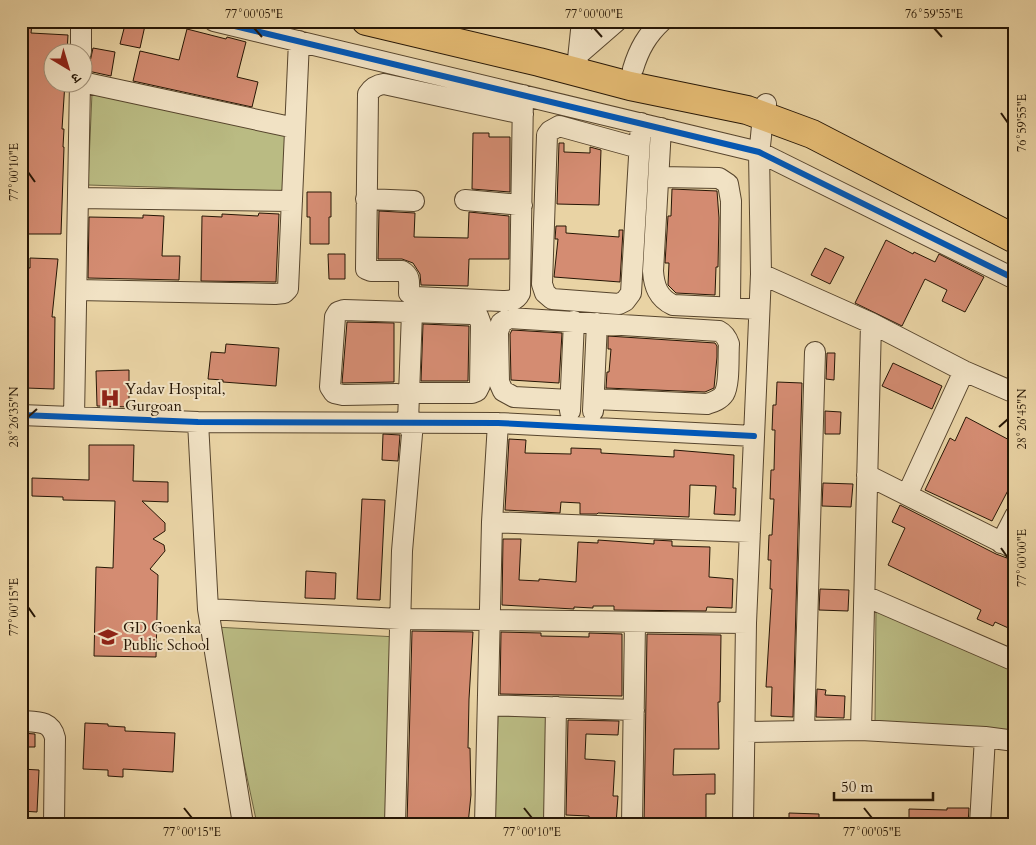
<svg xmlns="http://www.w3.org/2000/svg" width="1036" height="845" viewBox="0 0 1036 845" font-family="Cardo,'Noto Serif Devanagari',serif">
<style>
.green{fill:#babb83;stroke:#706844}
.building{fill:#d48c72;stroke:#261605}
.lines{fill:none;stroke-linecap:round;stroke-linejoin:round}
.minor-casing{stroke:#57452d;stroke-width:22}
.highway-casing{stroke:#261605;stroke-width:30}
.minor{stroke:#f1e2c4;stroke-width:20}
.highway{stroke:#e4ba72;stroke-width:28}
.cycleway-casing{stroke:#f1e2c4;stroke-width:9}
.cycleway{stroke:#0057b8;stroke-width:6}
.ticks{fill:none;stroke:#261605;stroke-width:2}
.labels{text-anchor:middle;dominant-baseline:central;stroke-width:4;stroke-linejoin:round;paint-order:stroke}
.poi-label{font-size:15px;fill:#261605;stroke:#f1e2c4;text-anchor:start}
.neatline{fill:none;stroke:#261605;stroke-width:2}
.ticks-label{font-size:12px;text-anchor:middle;fill:#261605}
</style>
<rect width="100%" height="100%" fill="#e9d3a4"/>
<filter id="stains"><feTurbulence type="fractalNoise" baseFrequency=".004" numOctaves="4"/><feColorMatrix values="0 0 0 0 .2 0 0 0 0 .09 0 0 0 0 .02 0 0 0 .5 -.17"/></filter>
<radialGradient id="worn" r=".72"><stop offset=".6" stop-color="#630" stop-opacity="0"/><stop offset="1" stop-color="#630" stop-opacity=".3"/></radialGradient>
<path class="green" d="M92 93 286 134 284 191 88 185Z
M876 608 1015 670V733L875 723Z
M215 627 397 637 390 824H257Z
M498 716 547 717 544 824H495Z"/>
<path class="building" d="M126 21H146L140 48 120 44Z
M21 23 32 24 31 33 68 35 67 52H52V82H65L62 129H64L63 147H64L61 234H21Z
M187 29 226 39 227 37 246 42 237 77 258 82 252 107 133 81 140 51 179 60Z
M93 48 115 52 111 76 88 71Z
M473 133H489V137H510V192L472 189Z
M559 143H564V152L590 153V147L601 150 599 205 557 204Z
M672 189 717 191 719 218 718 267H716L715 295 676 293 668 285 669 263H665L668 216H671Z
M307 192H331V217H329V244H310V217H307Z
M379 211 415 213 414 237 468 238 469 212 509 216V259H469L468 286 421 285 420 274 413 263 402 259H378Z
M259 213 279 214 276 282 201 281 202 216 222 217V214L258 216Z
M143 215 164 216 162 256H180L179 280 88 278 89 217 143 218Z
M556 226H566V233L606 236 619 237V230H623L620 282 554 277 558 239H555Z
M886 240 913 254 914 252 935 262 939 254 984 277 965 312 942 301 947 290 925 279 902 326 855 303Z
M825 248 844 257 830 284 811 275Z
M328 254H345V279H329Z
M30 258 58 259 52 317H55L54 389 26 388V381L21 380V333H26L28 294 21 293V267L30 268Z
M347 322 394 323V382L342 383Z
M423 324 469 326 468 381H421Z
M512 330 562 333 559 383 511 380 510 334Z
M608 336 715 343 717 346V357L714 388 705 392 606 388 607 372H609L611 349H608Z
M226 344 279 348 276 386 223 382V380L208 379 211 352 225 353Z
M827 353H835L834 380 826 379Z
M893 363 942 386 932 409 882 386Z
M129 370V407L97 406 96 371Z
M777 382 802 383 793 717 771 716 772 687H766L772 589H770L771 560H768L769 535H772L774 499H770L771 470H774L775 430H772L773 405H776Z
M825 411 841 412 840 434H825Z
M966 417 1015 443V477L992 521 925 490 950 438 955 441Z
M383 434 400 435 398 461 382 460Z
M509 439 526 440 525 453 571 454V448L601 449V453L674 457V450L734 455 733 488H736L735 515 714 514 716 486 690 485 689 517 598 513 597 514H580V503L561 502 560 513 505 510Z
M89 445H134L133 481 168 482V502L142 501 165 523V531L153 539 164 545 165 551 150 569 158 575 156 657 94 656 96 567 113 568 115 501 63 500V497L32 496V478L89 480Z
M823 483 853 484 851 507 822 506Z
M362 499 385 500 380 600 357 599Z
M900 505 996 554 1015 561V631L995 622 993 626 977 619 981 610 888 565 905 528 892 522Z
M503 539H521L519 580 539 581V579L576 582 578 542 598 543V540L654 544V540L672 541V546L710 547 709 577 733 579 732 608 707 607 706 611 614 610V606H593V608L574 607V609L502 605Z
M306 571 336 573 335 599 305 598Z
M820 589 849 590 848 611 819 610Z
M412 631 473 632 469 699 468 748H470L471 795 468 824H407Z
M501 632 541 633V636L589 637V633L622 634V696L500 694Z
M647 634 721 635 720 702H718L719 749H674L673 775 715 774V794H706V824H644Z
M817 689 826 690 825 695 845 696 844 718 816 717Z
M568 720 619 721 618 735 586 734 585 756V759L615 761 613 796H618L616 824 589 822V816L566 815Z
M85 723 108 724V726L125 727V731L175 733 173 772 123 769V777L108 776V770L83 769Z
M21 733 35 734V747H21Z
M21 769 39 770 37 812 21 811Z
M947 808H969L968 824H909V809L947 810Z
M789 813 819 814V824H789Z"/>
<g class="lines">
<defs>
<path id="minor" d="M214 21 759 152 1015 279
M432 21V22
M81 52V21
M579 54 617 21
M578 59 582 21
M633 69C639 49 647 35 662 21
M82 82 295 128
M523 114 384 84C376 85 372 88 368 94L366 269 371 271H402C411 276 409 283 409 293L415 297 502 301C510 301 516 301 520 293L523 95
M661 128 653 271C654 286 658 298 673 305L759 309
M639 148 559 126 550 131 547 135 542 284 545 293 552 299 619 304 625 301 631 293 641 123
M659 177 719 178 728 184 731 201 730 307
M78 198 292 201
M366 199 414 201
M465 200 522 205
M761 274 871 323 964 371 1015 393
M77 290 275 294 284 293 288 289 299 41
M397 394 343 395 334 393 330 387 335 317 338 312 344 310 471 314 478 316 481 324 480 385 477 391 472 393H410
M570 400 514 397 503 391 499 382 498 332 501 323 509 318 719 331C725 334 727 338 729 344 728 356 730 384 724 394 720 400 713 402 707 404L594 399
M570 411 574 321
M593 411 597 323
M21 415 198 422 498 423 754 436
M74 417 80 82
M198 422 208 609 243 824
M867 475 1015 549
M907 495 964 371
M492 522 750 532
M1001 543 1015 516
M865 596 1015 661
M208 609 400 619 746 623
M489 705 634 710
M21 721C37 722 51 720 55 738L54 824
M861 730 871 323
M804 731 815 352
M745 732 861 730 985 737 1015 741
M395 824 402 551 412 434 408 422 412 312
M485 824 492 522 498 423
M554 824 556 707
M632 824 635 622
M743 824 746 623 761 274 759 152C762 136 761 120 766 104
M980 824 985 737"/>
<path id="highway" d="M366 21 539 62 630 86 747 110 812 134 1015 239"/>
</defs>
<use href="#minor" class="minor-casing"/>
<use href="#highway" class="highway-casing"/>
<use href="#minor" class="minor"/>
<use href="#highway" class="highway"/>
<defs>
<path id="cycleway" d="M214 21 759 152 1015 279
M21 415 198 422 498 423 754 436"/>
</defs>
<use href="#cycleway" class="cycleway-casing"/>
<use href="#cycleway" class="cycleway"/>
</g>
<path class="ticks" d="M254 28 262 37M594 28 602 37M934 28 942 37M1001 113 1008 123M28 172 35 182M28 417 37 409M999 427 1008 419M1001 548 1008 558M28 607 35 617M184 808 192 818M524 808 532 818M864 808 872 818"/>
<defs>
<symbol id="hospital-bare" viewBox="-9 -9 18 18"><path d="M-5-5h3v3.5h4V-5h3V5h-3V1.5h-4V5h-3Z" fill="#8f2418" stroke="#f1e2c4" stroke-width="2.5" paint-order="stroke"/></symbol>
<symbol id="school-bare" viewBox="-9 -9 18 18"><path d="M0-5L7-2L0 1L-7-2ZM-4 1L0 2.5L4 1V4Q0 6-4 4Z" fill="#8f2418" stroke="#f1e2c4" stroke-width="2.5" paint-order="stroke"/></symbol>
</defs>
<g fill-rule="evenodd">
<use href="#hospital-bare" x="96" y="384" width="28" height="28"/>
<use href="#school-bare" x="94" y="623" width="28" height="28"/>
</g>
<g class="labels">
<g class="poi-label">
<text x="125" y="389">Yadav Hospital,<tspan x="125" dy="17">Gurgoan</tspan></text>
<text x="123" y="628">GD Goenka<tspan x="123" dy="17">Public School</tspan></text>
</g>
</g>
<rect width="1036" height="845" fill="none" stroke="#e9d3a4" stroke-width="55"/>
<g transform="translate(68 68) rotate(142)"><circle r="24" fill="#f1e2c4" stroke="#a09078"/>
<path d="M0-4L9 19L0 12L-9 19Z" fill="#8f2418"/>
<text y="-8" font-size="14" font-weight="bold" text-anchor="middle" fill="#261605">उ</text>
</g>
<path d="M834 792v8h99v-8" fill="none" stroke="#261605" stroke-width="2.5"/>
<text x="841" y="792" font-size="15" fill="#261605" stroke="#f1e2c4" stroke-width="4" paint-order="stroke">50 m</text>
<rect x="28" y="28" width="980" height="790" class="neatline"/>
<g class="ticks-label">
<text x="254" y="18">77°00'05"E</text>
<text x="594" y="18">77°00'00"E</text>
<text x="934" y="18">76°59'55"E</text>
<text transform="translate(1022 123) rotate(-90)" y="4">76°59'55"E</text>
<text transform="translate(14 172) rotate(-90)" y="4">77°00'10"E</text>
<text transform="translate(14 417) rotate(-90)" y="4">28°26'35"N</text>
<text transform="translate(1022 419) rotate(-90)" y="4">28°26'45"N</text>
<text transform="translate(1022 558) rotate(-90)" y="4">77°00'00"E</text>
<text transform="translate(14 607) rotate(-90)" y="4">77°00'15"E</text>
<text x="192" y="836">77°00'15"E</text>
<text x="532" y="836">77°00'10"E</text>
<text x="872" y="836">77°00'05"E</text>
</g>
<rect width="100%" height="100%" filter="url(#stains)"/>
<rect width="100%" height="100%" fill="url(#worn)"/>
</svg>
